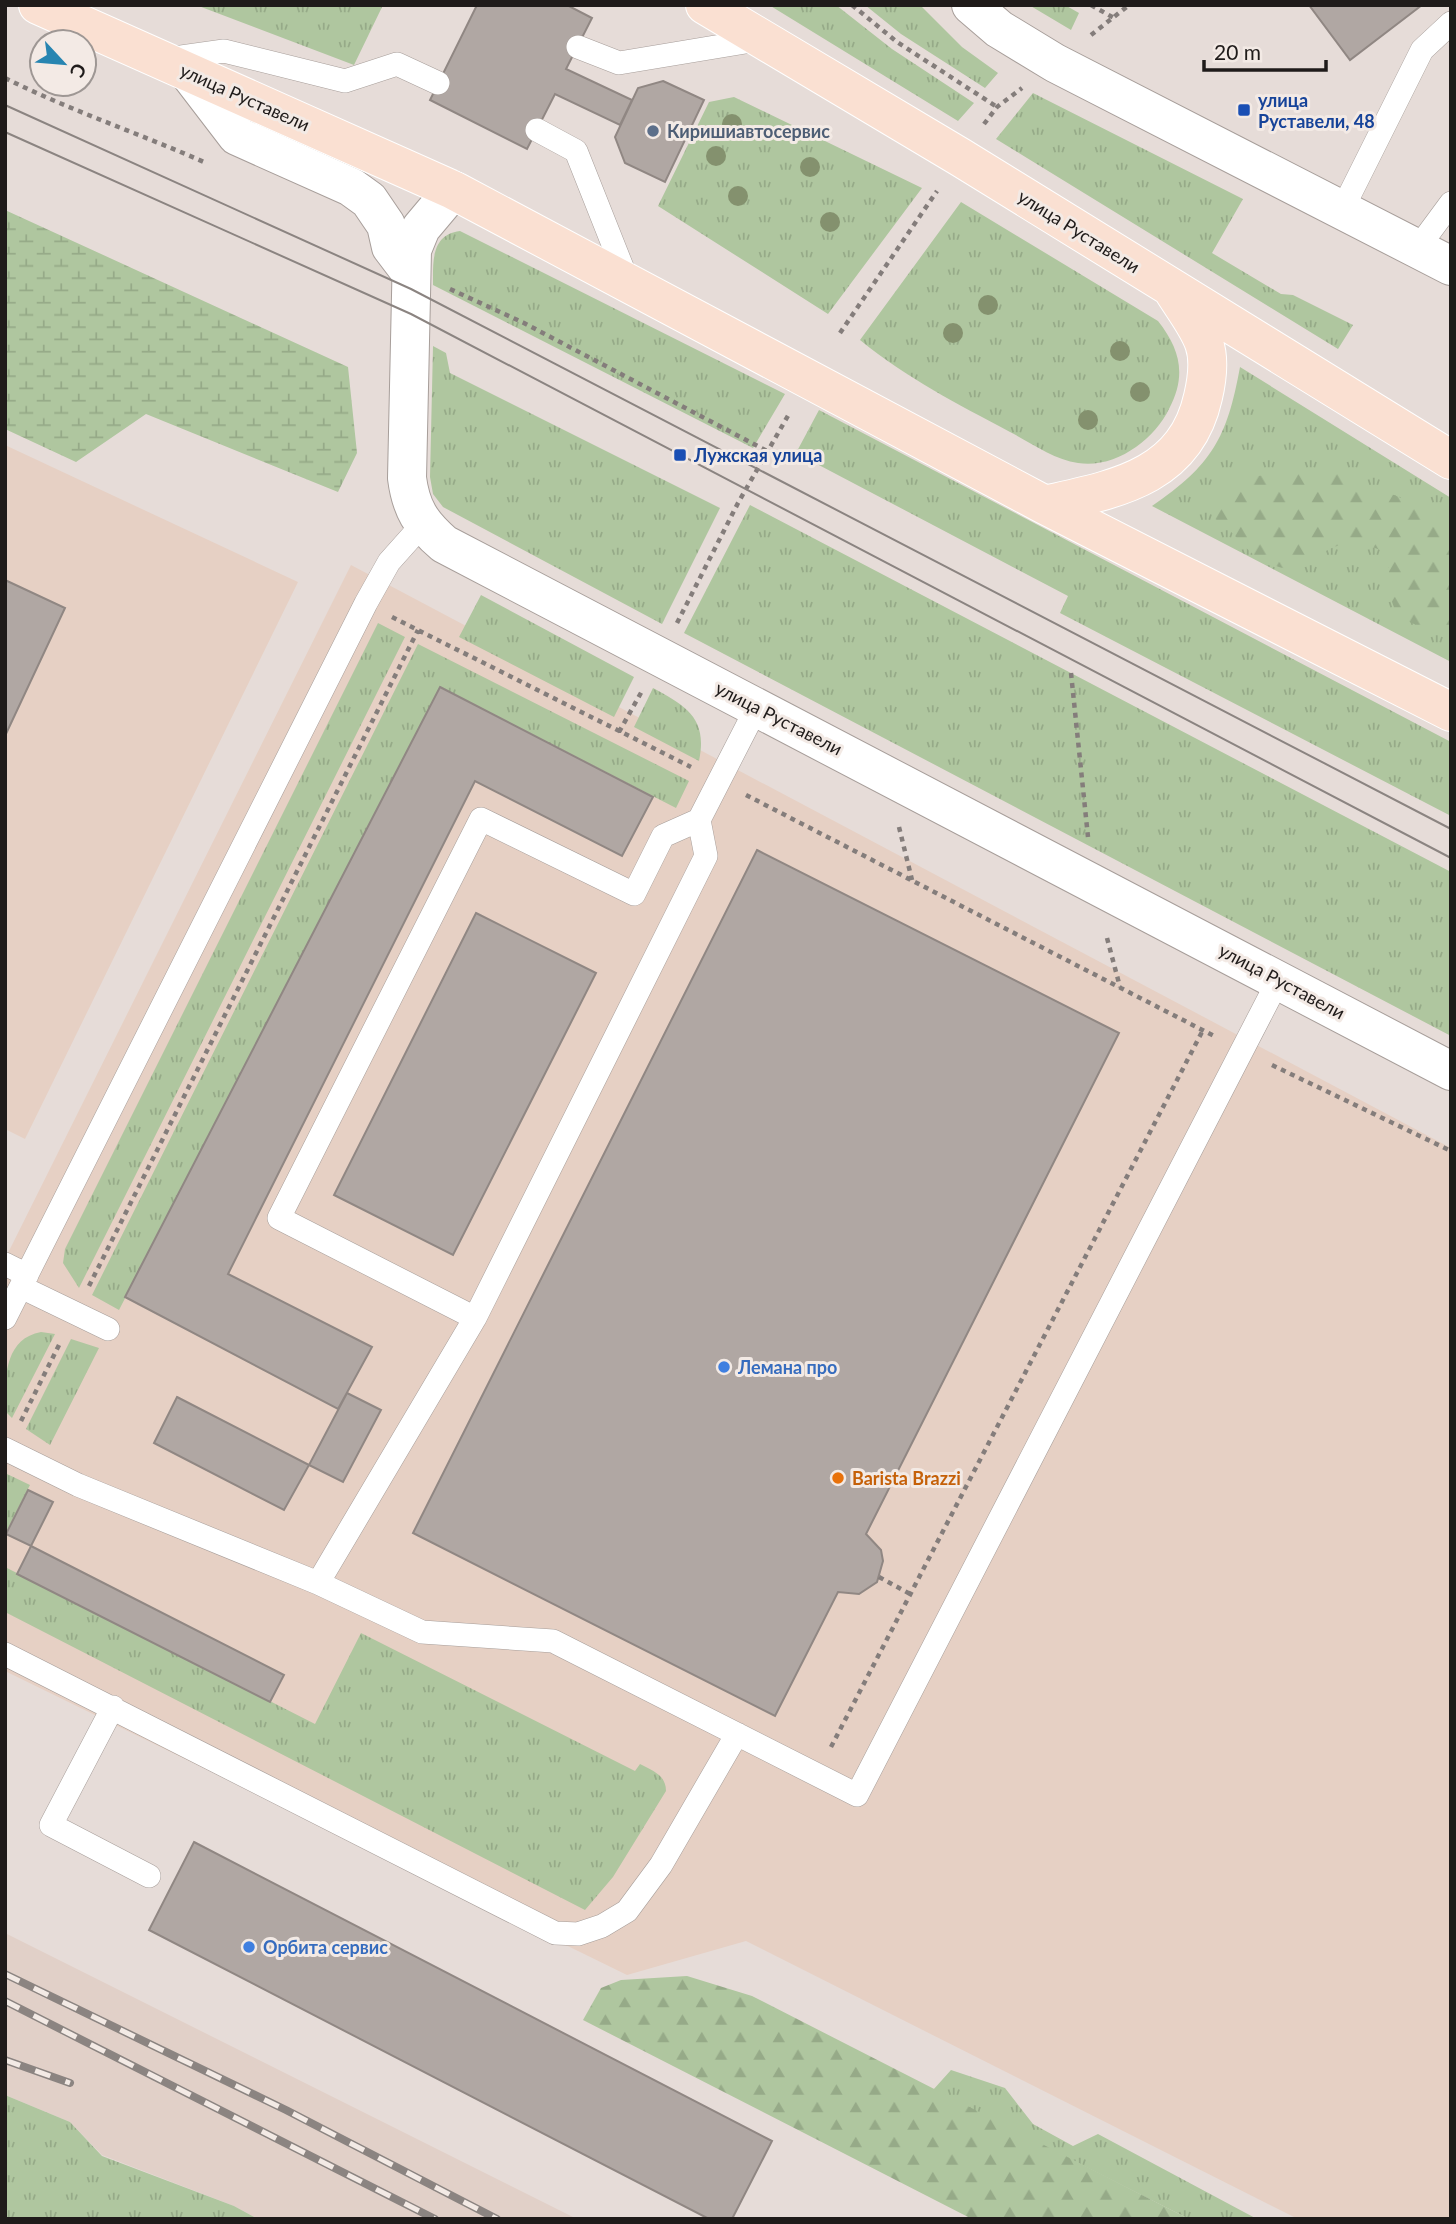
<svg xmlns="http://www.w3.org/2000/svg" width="1456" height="2224" viewBox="0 0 1456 2224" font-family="Lato,sans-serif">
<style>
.commercial{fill:#e6d0c4}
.built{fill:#e1d0c8}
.grass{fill:url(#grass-tufts)}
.forest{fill:url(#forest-firs)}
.wetland{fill:url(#wetland-marsh)}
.building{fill:#b0a7a3;stroke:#908783;stroke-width:2}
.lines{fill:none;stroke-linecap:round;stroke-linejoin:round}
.service-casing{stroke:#a79e9a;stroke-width:24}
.minor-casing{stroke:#a79e9a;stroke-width:40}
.primary-casing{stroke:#fff;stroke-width:40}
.path{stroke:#847d7b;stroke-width:4.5;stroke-dasharray:5 5;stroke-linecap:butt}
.service{stroke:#fff;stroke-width:23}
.minor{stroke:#fff;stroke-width:38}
.primary{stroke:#fae0d2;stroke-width:38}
.tram{stroke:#8b8481;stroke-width:2}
.rail-casing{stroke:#8b8481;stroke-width:8}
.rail{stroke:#f3eae5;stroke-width:5;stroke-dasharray:16;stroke-linecap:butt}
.tree{fill:#84916e}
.transit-dot{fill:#1a4fb4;stroke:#f3eae5;stroke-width:2.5}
.service-dot{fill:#5c6f8a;stroke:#f3eae5;stroke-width:2.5}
.shop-dot{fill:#3f7fe0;stroke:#f3eae5;stroke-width:2.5}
.food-dot{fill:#e8710a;stroke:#f3eae5;stroke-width:2.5}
.labels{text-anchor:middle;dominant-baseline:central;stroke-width:6;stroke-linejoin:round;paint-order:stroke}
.street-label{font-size:18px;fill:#1f1b1a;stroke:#f3eae5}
.transit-label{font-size:18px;font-weight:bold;fill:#164399;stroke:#f3eae5;text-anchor:start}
.service-label{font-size:18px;font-weight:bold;fill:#4e5e75;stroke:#f3eae5;text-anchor:start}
.shop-label{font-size:18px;font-weight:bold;fill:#366cbe;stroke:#f3eae5;text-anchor:start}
.food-label{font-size:18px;font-weight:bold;fill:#c56008;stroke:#f3eae5;text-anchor:start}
</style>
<defs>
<pattern id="grass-tufts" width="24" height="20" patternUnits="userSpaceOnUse" patternTransform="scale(1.75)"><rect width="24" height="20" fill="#afc69f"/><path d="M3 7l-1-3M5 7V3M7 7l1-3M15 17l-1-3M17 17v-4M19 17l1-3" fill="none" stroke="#96aa88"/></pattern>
<pattern id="forest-firs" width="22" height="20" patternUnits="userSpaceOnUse" patternTransform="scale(1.75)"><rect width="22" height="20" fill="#afc69f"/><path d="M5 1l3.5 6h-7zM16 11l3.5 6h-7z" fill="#96aa88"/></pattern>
<pattern id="wetland-marsh" width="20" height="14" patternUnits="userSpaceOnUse" patternTransform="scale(1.75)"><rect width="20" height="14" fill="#afc69f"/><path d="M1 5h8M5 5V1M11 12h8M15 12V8" fill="none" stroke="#96aa88"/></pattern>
</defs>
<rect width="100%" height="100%" fill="#e6dcd8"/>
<path class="commercial" d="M5 445 298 582 25 1139 5 1129Z
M351 565 1451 1148V2219H1298L746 1941 627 1975 5 1671V1259Z"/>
<path class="built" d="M5 1933 577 2219H258L234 2206 102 2155 70 2122 5 2095Z"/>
<path class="grass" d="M196 5H383L354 65Z
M769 5H836L892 49 974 103 958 121Z
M865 5H920L962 47 998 73 985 88 901 34Z
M1029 5H1065L1079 13 1071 30Z
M1033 93 1243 199 1212 253 1281 294 1293 295 1353 325 1338 349 996 139Z
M734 97 922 188 828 314 658 206 709 102Z
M961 202 1158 321C1180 349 1187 375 1169 409 1154 440 1115 469 1078 463 1055 460 1031 443 1010 432 956 403 908 379 860 340Z
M460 231 785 394 753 448 433 285C433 261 431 235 460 231Z
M433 346 446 353 450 373 720 508 662 624 443 507 433 494 430 477Z
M1240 367 1451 498V662L1152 506C1212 465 1227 438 1240 367Z
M819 410 1451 742V816L1060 613 1068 596 796 453Z
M750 505 1451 872V1036L684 633Z
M481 595 634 677 614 717 459 637Z
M378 623 405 637 79 1288 63 1263 65 1249Z
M418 644 689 781 676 808 440 687 119 1310 92 1295Z
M653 688C686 706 708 718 699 761L634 727Z
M41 1332 55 1334 12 1418 5 1411C5 1381 3 1339 41 1332Z
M71 1339 99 1348 50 1445 26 1429Z
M5 1473 30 1485 5 1534Z
M5 1567 315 1724 361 1633 635 1771 640 1764C653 1771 666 1775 666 1791L613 1877 585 1910 5 1612Z
M951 2070 1005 2088 1033 2124 1073 2146 1098 2134 1257 2219H1189L933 2090Z
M5 2095 70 2122 102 2156 234 2206 258 2219H5Z"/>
<path class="forest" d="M1328 469 1399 497 1451 525V633C1390 623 1388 612 1389 554 1374 546 1353 541 1337 546 1308 555 1311 581 1268 563 1245 554 1236 531 1215 519L1218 499 1224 488 1238 478Z
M687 1976 752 1996 1189 2219H972L583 2020 601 1988 621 1980Z"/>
<path class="wetland" d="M5 210 348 367 357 453 338 492 146 414 76 462 5 429Z"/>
<path class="building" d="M477 5H567L592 18 566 69 632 100 620 125 555 94 527 149 430 100Z
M1309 5H1422L1350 60Z
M663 81 704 100 665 182 625 163 615 137 638 88Z
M5 580 65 608 5 736Z
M440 687 653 797 622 856 475 781 228 1274 372 1347 338 1409 125 1297Z
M757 850 1119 1033 866 1534 881 1550 883 1561 877 1582 859 1594 838 1592 775 1716 413 1533Z
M476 913 596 973 453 1255 334 1195Z
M347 1393 381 1410 343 1482 309 1465Z
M177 1397 309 1465 284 1510 154 1443Z
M28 1490 53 1502 31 1546 6 1534Z
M31 1546 284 1675 270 1702 17 1574Z
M194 1842 772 2141 732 2219H709L149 1930Z"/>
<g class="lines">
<defs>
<path id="service" d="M578 47 619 63 763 39
M167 59 224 51 345 81 397 64 438 83
M537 130 576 151 628 282
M1342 210 1422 50 1451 23
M1417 249 1451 203
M699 820 663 836 634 894 481 819 279 1218 475 1318 706 856 699 820 757 707
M5 1264 27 1275
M21 1287 108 1329
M5 1318 366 603 389 562 422 525
M5 1449 78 1485 318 1583 422 1632 553 1641 857 1795 1279 979
M318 1583 475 1318
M5 1654 555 1933 578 1934 602 1926 627 1911 661 1865 737 1734
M113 1707 51 1825 149 1876"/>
<path id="minor" d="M971 5 999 29 1055 63 1451 266
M188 72 237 136 351 187 369 200 386 225 391 247 410 272
M453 190 421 228 412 250 407 478C411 509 421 524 444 544L1451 1071"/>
<path id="primary" d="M38 5 453 190 1045 505 1451 712
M705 5 960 157 1451 460
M1045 505C1115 489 1185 478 1203 397 1207 380 1210 360 1204 343 1198 326 1184 308 1174 292"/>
</defs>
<use href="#service" class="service-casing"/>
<use href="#minor" class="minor-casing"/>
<use href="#primary" class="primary-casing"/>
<path class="path" d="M852 5 897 42 997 107
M1091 5 1114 18
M1091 35 1129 5
M5 78C69 110 138 133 204 162
M984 124 997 107 1022 88
M450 289 524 323 767 451
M840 333 937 191
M392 617 691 767
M677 623 738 503 789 414
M1071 673 1088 837
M619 732 642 691
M746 795 1214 1036
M899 827 912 880
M1107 938 1120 987
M1272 1065 1451 1151
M89 1286 418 630
M21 1421 61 1341
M879 1577 912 1595
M831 1747 1203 1030"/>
<use href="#service" class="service"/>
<use href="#minor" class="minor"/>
<use href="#primary" class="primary"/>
<path class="tram" d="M5 105 411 289 1451 829
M5 132 411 314 1451 858"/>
<defs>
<path id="rail" d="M5 1974 286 2110 497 2219
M5 2001 435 2219
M5 2060 70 2083"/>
</defs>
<use href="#rail" class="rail-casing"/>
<use href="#rail" class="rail"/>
</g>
<g class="tree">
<circle cx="732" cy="124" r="10"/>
<circle cx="716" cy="156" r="10"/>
<circle cx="810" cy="167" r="10"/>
<circle cx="738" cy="196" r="10"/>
<circle cx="830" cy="222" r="10"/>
<circle cx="988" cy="305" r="10"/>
<circle cx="953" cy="333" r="10"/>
<circle cx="1120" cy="351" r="10"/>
<circle cx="1140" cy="392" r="10"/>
<circle cx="1088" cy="420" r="10"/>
</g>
<g class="transit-dot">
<rect x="1237" y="103" width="14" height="14" rx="3.5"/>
<rect x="673" y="448" width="14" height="14" rx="3.5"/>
</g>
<circle class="service-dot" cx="653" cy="131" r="7"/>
<g class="shop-dot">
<circle cx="724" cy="1367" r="7"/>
<circle cx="249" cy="1947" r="7"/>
</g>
<circle class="food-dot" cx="838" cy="1478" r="7"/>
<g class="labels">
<g class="street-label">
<text transform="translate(245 97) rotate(24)">улица Руставели</text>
<text transform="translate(1079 231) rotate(32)">улица Руставели</text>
<text transform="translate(779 718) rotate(27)">улица Руставели</text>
<text transform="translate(1282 981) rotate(28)">улица Руставели</text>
</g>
<g class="transit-label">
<text x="1258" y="100">улица<tspan x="1258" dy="21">Руставели, 48</tspan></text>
<text x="694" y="455">Лужская улица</text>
</g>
<g class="service-label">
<text x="667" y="131">Киришиавтосервис</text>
</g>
<g class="shop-label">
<text x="738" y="1367">Лемана про</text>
<text x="263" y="1947">Орбита сервис</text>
</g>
<g class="food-label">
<text x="852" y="1478">Barista Brazzi</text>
</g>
</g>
<rect width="1456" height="2224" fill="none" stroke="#1f1b1a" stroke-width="14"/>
<g transform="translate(63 63) rotate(116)"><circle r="33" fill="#f3eae5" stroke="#9e9794" stroke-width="2"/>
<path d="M0-5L12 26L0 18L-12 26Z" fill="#2785b1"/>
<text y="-10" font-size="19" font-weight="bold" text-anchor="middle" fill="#1f1b1a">С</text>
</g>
<path d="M1204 60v10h122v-10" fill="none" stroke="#1f1b1a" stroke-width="3.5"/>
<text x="1214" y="60" font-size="21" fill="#1f1b1a" stroke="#f3eae5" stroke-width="5" paint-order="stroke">20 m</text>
</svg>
